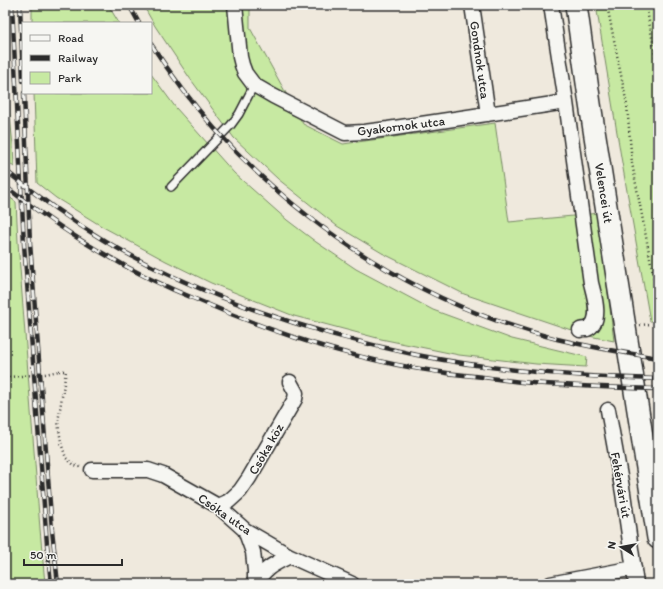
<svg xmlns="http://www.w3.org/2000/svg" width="663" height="589" viewBox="0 0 663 589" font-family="Itim,sans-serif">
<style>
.green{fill:#c7e9a2;stroke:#798a66}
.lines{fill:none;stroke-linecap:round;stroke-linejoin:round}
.service-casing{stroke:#2b2b2b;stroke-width:10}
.minor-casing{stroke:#2b2b2b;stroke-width:17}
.secondary-casing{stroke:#2b2b2b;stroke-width:24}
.path{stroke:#2b2b2b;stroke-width:2.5;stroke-dasharray:1 3;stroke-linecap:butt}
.service{stroke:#f6f6f2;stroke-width:7}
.minor{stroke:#f6f6f2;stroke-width:14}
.secondary{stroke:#f6f6f2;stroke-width:21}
.rail-casing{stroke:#2b2b2b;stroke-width:4.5}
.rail{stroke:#f6f6f2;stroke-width:3;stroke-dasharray:9;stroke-linecap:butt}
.path-bridge{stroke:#2b2b2b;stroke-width:2.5;stroke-dasharray:1 3;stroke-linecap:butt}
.labels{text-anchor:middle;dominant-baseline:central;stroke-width:3;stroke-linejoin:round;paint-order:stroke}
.street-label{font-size:13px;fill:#2b2b2b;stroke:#f6f6f2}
</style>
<rect width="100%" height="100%" fill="#efe9dd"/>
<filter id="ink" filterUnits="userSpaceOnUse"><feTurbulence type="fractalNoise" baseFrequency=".025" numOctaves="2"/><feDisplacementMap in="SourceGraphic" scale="8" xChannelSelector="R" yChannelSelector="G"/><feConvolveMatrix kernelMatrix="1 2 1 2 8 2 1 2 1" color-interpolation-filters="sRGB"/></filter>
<g filter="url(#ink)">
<path class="green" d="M32 5H108L119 23H32Z
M143 5H250V28L303 124 343 144 495 123 509 222 573 216 598 213 614 341 589 336 464 294 382 253 337 226 278 179 234 138 189 77 155 26Z
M596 5H658V146L653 147 658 170V321H650L621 157Z
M5 71 13 145 14 167 5 160Z
M151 74 176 108 234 173 287 220 316 242 356 269 433 310 512 339 587 357 586 367 536 364 459 355 381 339 294 316 211 283 166 261 103 227 56 198 37 183 34 93H151Z
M5 194 16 202 18 242 40 529 45 584H5Z"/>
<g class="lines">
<defs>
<path id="service" d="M171 187 231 125 239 114 254 85"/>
<path id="minor" d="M235 5 240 57 242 65 245 73 254 85 273 96 345 133 364 132 388 129 566 102
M472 5 488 114
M551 5 566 102 591 283C594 295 603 322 587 329 585 329 582 329 580 330
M608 410 623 493 636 584
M92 470H148L163 475 218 506 245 530 290 556 352 584
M218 506 229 501 240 491 249 478 295 399 296 393 290 382
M245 530 253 552 255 571V584
M257 584C261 569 278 562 290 556
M550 584 634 568"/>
<path id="secondary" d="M576 5 590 104 658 538"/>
</defs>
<use href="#service" class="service-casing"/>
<use href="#minor" class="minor-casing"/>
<use href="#secondary" class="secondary-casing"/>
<path class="path" d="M607 5 627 105 632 163 658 300
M646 5 655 54 658 91
M640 325 652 324
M59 371H66L58 422 61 443 66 458 74 465 80 467
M5 376 9 377"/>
<use href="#service" class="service"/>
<use href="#minor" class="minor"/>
<use href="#secondary" class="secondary"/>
<defs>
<path id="rail" d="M12 5 24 244 47 544 51 584
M20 5 23 81
M129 5 139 23
M151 44C170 73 191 102 214 128 305 230 425 306 557 339 590 347 624 353 658 358
M24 93 30 243 52 530 58 584
M5 170C37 196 70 220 105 241 198 296 312 333 417 355 496 371 578 377 658 379
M5 186C37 211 70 235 106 255 136 273 168 288 200 301 269 331 340 355 414 368 437 372 460 375 483 377 510 381 537 384 563 385 595 387 627 388 658 389"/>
</defs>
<use href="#rail" class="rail-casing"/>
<use href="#rail" class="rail"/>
<path class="path-bridge" d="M9 377 45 374 59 371"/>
</g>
</g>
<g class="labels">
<g class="street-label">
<text transform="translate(480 60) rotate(82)">Gondnok utca</text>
<text transform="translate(401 126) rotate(-7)">Gyakornok utca</text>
<text transform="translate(604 193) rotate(81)">Velencei út</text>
<text transform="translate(266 449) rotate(-60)">Csóka köz</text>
<text transform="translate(621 485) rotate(80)">Fehérvári út</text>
<text transform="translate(225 514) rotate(35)">Csóka utca</text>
</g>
</g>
<rect width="663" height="589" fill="none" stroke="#f6f6f2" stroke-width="20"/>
<rect x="10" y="10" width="643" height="569" fill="none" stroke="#2b2b2b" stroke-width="1.5" filter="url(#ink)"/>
<rect x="22" y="22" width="130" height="72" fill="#f6f6f2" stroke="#a5a5a2"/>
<rect x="30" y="35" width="20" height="6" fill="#f6f6f2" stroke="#a5a5a2"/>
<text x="58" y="42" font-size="12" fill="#2b2b2b">Road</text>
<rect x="30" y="55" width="20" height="6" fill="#2b2b2b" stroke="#a5a5a2"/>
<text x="58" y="62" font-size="12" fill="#2b2b2b">Railway</text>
<rect x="30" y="72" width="20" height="12" fill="#c7e9a2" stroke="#a5a5a2"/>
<text x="58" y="82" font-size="12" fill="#2b2b2b">Park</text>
<g transform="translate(621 547) rotate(281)" stroke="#f6f6f2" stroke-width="3" paint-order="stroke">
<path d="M0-3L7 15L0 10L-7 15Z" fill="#2b2b2b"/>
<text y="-6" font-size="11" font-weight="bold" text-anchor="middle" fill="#2b2b2b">N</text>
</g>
<path d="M24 559v6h98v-6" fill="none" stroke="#2b2b2b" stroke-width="2"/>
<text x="30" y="559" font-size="12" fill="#2b2b2b" stroke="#f6f6f2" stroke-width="3" paint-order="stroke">50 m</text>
</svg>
